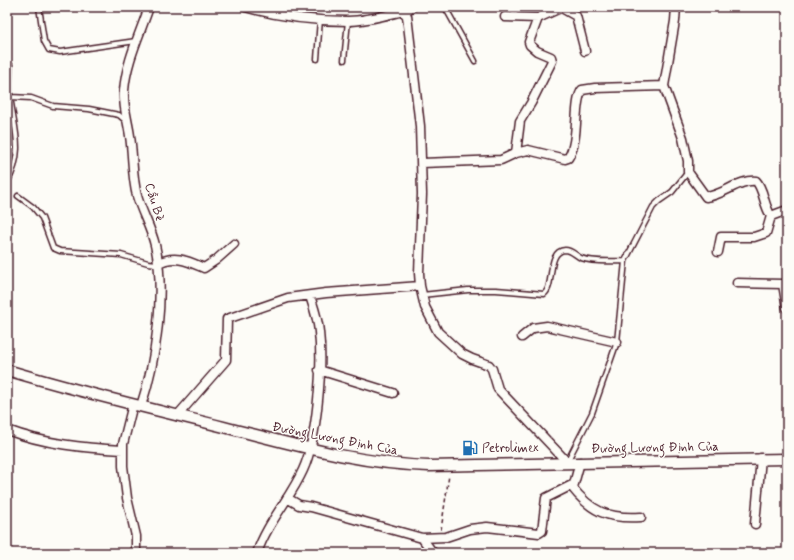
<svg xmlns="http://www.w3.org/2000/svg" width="794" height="560" viewBox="0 0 794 560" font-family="Mynerve,sans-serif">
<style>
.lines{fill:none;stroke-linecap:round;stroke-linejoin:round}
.service-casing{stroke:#4a1f2b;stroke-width:7}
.minor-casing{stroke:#4a1f2b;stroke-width:11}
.tertiary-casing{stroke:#4a1f2b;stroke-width:13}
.path{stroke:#4a1f2b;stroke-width:1.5;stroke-dasharray:4 3;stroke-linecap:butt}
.service{stroke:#fdfcf7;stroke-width:4}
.minor{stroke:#fdfcf7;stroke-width:8}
.tertiary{stroke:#fdfcf7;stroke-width:10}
.labels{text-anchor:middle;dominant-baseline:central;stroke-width:3;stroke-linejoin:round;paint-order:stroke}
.street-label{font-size:13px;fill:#4a1f2b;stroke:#fdfcf7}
.poi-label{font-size:13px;fill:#4a1f2b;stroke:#fdfcf7;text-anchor:start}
</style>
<rect width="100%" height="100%" fill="#fdfcf7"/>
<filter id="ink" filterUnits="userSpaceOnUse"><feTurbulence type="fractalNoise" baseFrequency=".025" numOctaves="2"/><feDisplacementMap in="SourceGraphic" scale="8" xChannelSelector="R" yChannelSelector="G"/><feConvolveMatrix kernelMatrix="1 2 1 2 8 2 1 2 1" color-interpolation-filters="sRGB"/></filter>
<g filter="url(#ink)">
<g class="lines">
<defs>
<path id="service" d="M39 7 44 41 49 50 60 52 136 41
M445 7 475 61
M317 59 320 19
M344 60 348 21
M10 97 31 98 53 106 89 109 119 115 126 121
M7 183C25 151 14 129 10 96 9 86 10 75 10 65
M18 196 33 207 42 218 53 248 60 251 121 255 148 263 157 264
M422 295 468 290H496L544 294C555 287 546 251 565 250 572 250 576 256 581 258 594 263 612 261 625 261
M567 462 592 413 617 342 625 261 653 207 659 201 672 192 688 172"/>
<path id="minor" d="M245 7C277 16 314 21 348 21 365 21 383 16 399 12H404L407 16 420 126 422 194 419 273 420 286 425 307 438 332 462 354 472 359 489 365 492 369 498 389 567 462
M560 7 576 16 585 51
M676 7 675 21 664 86 683 138 688 161V172L706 197C724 195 739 179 756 181 764 189 763 204 771 216L787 210
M404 12 412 7
M505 17 538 18 560 8
M516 153 520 121 531 103 552 61 551 57 537 51 530 45 529 42 538 18
M422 163 501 160 516 153 528 150 565 159 568 158C580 141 573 102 582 90L595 88 664 86
M718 252 721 237H754L766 233 771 216
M157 264C174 254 188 261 204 268L216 260 234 244
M737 283 783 284 787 308
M522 337 533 328 547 326 617 342
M319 370 393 393
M133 404 123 444V466L127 498 136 536V553
M141 406C156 361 166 292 155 245 151 228 142 213 137 196 132 177 133 156 130 136 128 121 123 107 124 91 126 62 140 34 149 7
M177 416 226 360 227 319 288 298 326 293 420 286
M7 430C44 444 84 448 123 450
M571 486C591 512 608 519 641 517
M287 498 299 505 311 507 422 538 446 537 470 529 487 527 539 533 542 531 546 498 574 484 580 462
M755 524 761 458
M422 538 433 553
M257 553C267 523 290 499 303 470 317 440 323 366 319 332 318 319 314 308 310 296"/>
<path id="tertiary" d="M7 370C79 392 152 409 224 427 292 444 359 464 429 466L787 459"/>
</defs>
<use href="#service" class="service-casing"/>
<use href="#minor" class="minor-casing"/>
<use href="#tertiary" class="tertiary-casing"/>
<path class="path" d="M441 530 449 475"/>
<use href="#service" class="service"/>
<use href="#minor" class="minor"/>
<use href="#tertiary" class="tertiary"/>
</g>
</g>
<defs>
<symbol id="fuel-bare" viewBox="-9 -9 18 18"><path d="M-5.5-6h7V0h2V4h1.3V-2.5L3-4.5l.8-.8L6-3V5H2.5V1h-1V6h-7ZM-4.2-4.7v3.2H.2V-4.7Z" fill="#1f6fb2" stroke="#fdfcf7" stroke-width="2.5" paint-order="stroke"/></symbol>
</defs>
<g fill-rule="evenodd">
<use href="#fuel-bare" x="459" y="437" width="22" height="22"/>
</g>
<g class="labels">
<g class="street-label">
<text transform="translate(154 202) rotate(73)">Cầu Bè</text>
<text transform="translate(335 439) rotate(11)">Đường Lương Định Của</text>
<text transform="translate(655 448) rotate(-1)">Đường Lương Định Của</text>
</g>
<g class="poi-label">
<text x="482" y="448">Petrolimex</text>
</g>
</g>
<rect width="794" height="560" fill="none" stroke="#fdfcf7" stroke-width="24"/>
<rect x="12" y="12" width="770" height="536" fill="none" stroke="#4a1f2b" stroke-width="1.5" filter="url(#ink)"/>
</svg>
